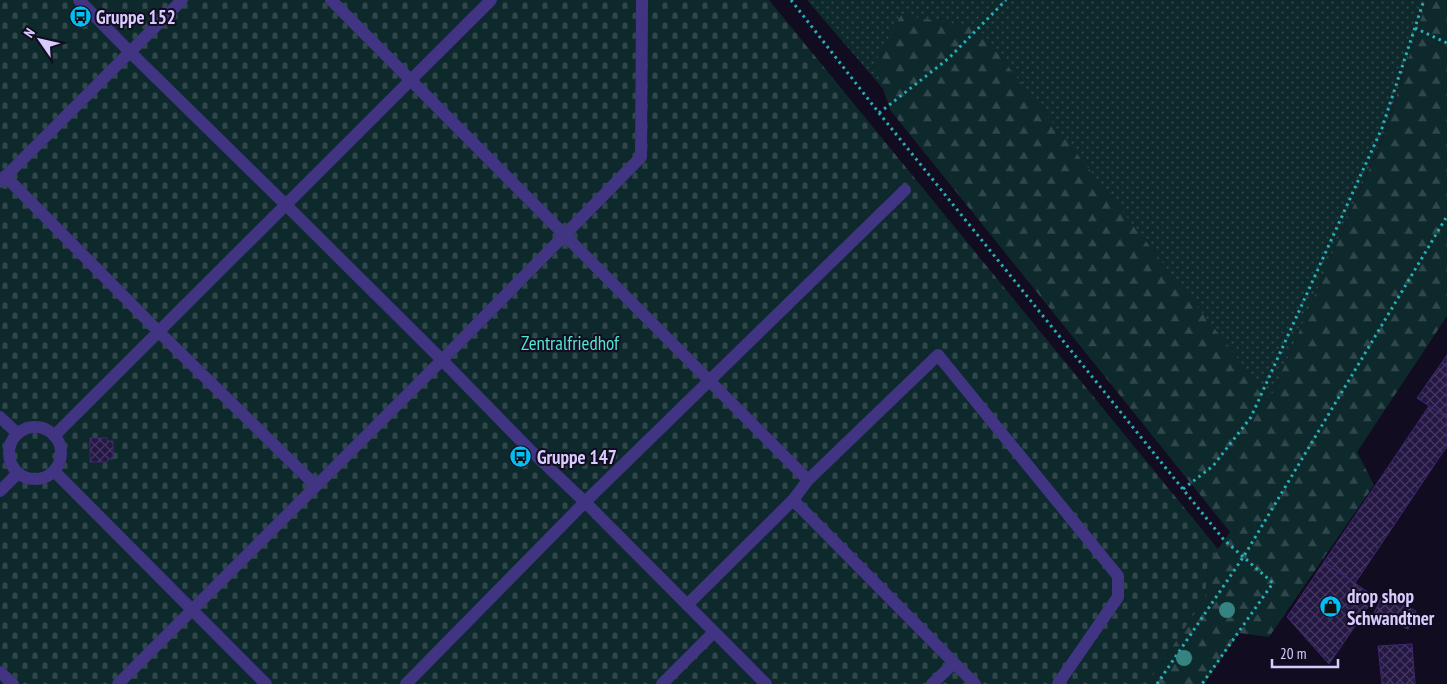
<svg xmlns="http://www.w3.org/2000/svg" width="1447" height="684" viewBox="0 0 1447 684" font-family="'PT Sans Narrow',sans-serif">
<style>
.grass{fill:url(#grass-dots)}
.forest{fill:url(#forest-firs)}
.cemetery{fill:url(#cemetery-stones)}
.building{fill:url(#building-cross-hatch);stroke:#3e2771}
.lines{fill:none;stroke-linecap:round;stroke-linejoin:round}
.path{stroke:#26b0b9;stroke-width:3;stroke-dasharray:2.5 4;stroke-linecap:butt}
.service{stroke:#403483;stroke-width:12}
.tree{fill:#358482}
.labels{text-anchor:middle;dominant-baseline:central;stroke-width:4;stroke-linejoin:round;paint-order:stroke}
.poi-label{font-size:19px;font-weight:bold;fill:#d8ccff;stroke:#120c21;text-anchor:start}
.park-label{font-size:19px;fill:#51e6d2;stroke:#120c21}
</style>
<defs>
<pattern id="grass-dots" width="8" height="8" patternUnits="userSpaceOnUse" patternTransform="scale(1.25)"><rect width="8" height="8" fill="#0e292c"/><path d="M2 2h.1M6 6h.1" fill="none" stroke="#30474c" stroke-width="1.8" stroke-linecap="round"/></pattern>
<pattern id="forest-firs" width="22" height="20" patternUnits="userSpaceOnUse" patternTransform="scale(1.25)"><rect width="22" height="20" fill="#0e292c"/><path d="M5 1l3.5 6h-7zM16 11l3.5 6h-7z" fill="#30474c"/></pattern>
<pattern id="cemetery-stones" width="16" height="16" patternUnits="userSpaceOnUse" patternTransform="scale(1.25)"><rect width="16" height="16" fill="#0e292c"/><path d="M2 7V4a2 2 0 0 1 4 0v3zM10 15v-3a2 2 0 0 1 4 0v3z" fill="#30474c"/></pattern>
<pattern id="building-cross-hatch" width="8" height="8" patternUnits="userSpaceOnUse" patternTransform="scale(1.25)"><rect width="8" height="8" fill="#251743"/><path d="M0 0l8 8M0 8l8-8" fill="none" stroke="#44385f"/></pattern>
</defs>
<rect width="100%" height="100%" fill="#120c21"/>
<path class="grass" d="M807 0H1427L1384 134 1270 400 977 27 874 64 885 91Z"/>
<path class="forest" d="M1427 0H1447V316L1357 452 1374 485 1269 637 1239 633 1204 684H1147L1205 598 1208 563 1230 532 891 111 874 64 901 15 977 27 1270 399 1384 135Z"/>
<path class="cemetery" d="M0 0H769L1218 549 1208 563 1205 598 1147 684H0Z"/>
<path class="building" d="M1447 355V418L1417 398Z
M1429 406 1447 418V446L1355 583 1324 562Z
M90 438H107V441H113V459H108L107 462H90Z
M1324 562 1375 597 1329 664 1287 617Z
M1383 595 1416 611 1408 629 1374 613Z
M1412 644 1415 684H1382L1378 646Z"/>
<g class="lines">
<path class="path" d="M791 0 879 113 1224 540 1273 583 1202 684
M1415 28 1447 43
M879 113 949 58 1006 0
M1183 489 1213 466 1251 417 1382 128 1424 0
M1157 684 1244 556 1447 216"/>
<path class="service" d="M79 0 130 52 286 205 442 360 529 449 585 502 766 684
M331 0 808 480
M5 176 159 332 316 486
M0 182 182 0
M0 417 18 434
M9 453a26 26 0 1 1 52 0a26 26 0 1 1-52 0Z
M54 436 491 0
M54 471 266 684
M0 491 18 473
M793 500 975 684
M687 605 793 500 808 480 938 355 1118 576V597L1058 684
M0 672 13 684
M118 684 442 360 641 157 642 0
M406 684 585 502 905 190
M662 684 714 632
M932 684 954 663"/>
</g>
<g class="tree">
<circle cx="1227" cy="610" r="8"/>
<circle cx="1184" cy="658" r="8"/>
</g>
<defs>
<symbol id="bus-disc" viewBox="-11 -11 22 22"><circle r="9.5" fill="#00c1f7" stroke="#120c21"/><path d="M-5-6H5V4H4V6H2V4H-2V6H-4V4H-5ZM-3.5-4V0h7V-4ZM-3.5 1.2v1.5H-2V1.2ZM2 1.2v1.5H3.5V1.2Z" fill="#111"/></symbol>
<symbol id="shop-disc" viewBox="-11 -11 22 22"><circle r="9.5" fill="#00c1f7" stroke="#120c21"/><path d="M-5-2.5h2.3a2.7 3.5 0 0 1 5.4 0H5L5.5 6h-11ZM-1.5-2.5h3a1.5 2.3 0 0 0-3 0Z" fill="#111"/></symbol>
</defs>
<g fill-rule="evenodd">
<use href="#bus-disc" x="68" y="4" width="25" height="25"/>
<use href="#bus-disc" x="508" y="444" width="25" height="25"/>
<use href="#shop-disc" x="1318" y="594" width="25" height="25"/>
</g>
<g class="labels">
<g class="poi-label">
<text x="96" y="17">Gruppe 152</text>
<text x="537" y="457">Gruppe 147</text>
<text x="1347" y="596">drop shop<tspan x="1347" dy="22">Schwandtner</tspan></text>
</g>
<g class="park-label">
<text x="570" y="343">Zentralfriedhof</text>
</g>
</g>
<g transform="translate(40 40) rotate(304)" stroke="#120c21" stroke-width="4" paint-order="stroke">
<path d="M0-4L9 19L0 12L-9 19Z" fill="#d8ccff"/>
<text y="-8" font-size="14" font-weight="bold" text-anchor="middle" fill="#d8ccff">N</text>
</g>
<path d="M1272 659v8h66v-8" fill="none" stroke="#d8ccff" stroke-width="2.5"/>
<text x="1280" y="659" font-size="15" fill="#d8ccff" stroke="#120c21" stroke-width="4" paint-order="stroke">20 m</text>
</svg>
